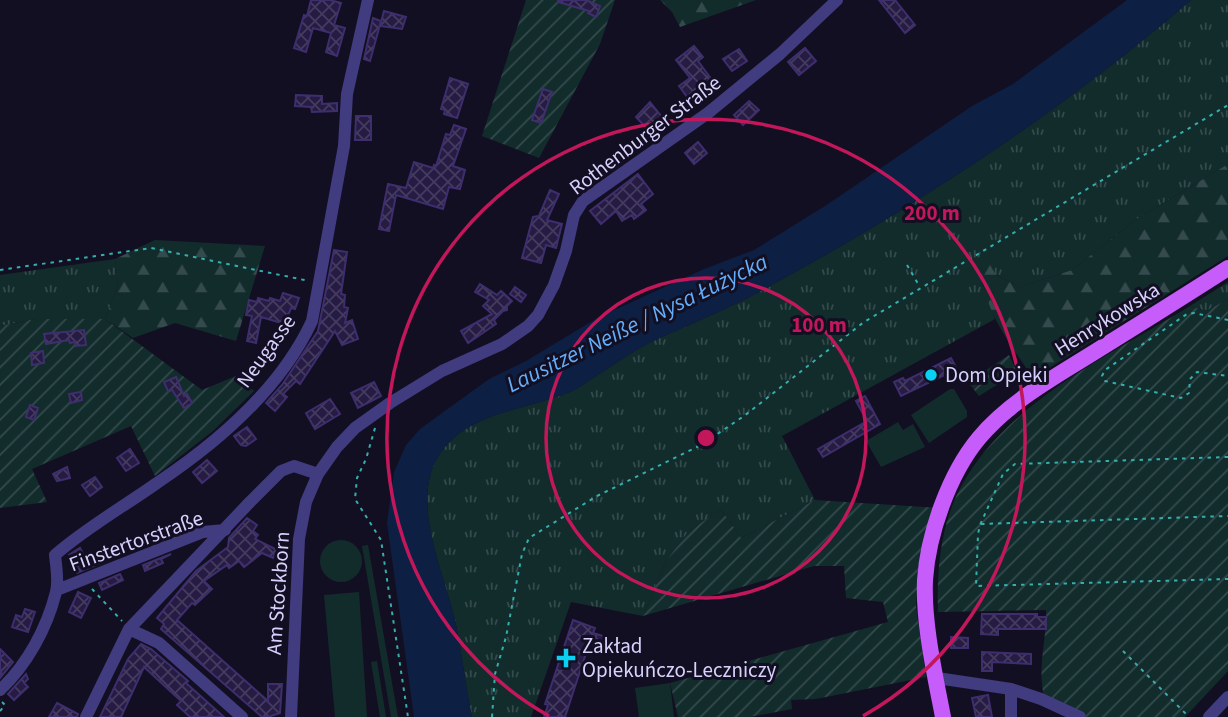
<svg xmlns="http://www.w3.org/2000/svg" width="1228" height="717" viewBox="0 0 1228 717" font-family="'Source Sans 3',sans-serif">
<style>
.grass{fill:url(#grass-tufts)}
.forest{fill:url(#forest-firs)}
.park{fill:#122c2c}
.garden{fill:url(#garden-furrows)}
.water{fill:#0d1f43}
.building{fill:url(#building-cross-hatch);stroke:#3e2e6e;stroke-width:2}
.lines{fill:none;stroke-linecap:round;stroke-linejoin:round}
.path{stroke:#33b0ae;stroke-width:2;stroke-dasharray:3.5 5;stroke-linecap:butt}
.minor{stroke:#413b80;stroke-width:12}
.major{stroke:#c65cfa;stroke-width:16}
.ring{fill:none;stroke:#c2185b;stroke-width:3.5}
.poi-dot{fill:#08d1f3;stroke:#130f22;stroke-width:2.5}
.labels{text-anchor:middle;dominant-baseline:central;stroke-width:6;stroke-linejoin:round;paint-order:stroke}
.street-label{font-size:21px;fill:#d8d1fd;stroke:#130f22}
.poi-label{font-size:21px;fill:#d8d1fd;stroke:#130f22;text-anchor:start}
.water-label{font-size:23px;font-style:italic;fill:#63adfa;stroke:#130f22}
.centre{fill:#c2185b;stroke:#130f22;stroke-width:3.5}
.ring-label{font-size:21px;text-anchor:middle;font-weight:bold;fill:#c2185b;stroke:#130f22;stroke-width:6;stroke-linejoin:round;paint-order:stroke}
</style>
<defs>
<pattern id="grass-tufts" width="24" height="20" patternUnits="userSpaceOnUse" patternTransform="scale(1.75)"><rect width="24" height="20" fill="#122c2c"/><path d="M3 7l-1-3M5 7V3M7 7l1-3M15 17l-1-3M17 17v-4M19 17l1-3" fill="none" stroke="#344a4c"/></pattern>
<pattern id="forest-firs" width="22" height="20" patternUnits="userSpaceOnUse" patternTransform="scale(1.75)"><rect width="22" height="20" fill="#122c2c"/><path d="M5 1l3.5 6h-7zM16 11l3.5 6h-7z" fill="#344a4c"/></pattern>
<pattern id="garden-furrows" width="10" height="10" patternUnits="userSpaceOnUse" patternTransform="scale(1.75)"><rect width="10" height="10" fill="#122c2c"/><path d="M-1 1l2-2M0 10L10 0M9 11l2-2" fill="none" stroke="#344a4c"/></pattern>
<pattern id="building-cross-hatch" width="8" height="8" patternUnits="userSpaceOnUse" patternTransform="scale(1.75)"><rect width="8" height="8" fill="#251b43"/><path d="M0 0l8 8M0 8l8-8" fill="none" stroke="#443b5f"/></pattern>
</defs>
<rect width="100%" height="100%" fill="#130f22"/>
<path class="grass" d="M1191 0H1228V164L1137 219 1072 270 1020 287 996 275 982 282 995 319 782 436 815 500 741 538 721 509 688 532 666 561 643 616 571 602 531 717H472C465 685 462 652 455 620 444 574 413 508 435 462 460 412 524 411 570 392 577 389 583 384 590 380 609 368 628 354 649 343 685 326 724 311 759 292 912 209 1059 114 1191 0Z
M115 259 118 285 105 319H35L0 326V275Z
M1228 282V299L1206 311 1190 306Z"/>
<path class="forest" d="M660 0H756L680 27 672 12Z
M1228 164V256L1033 378C1011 345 983 310 982 270L990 265 996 275 1020 287 1072 270 1137 219Z
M155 240 265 246 236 341 175 323 133 338 105 319 118 285 115 259Z"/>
<path class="park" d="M950 389H954L967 411V417L929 443 911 415Z
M898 422 903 430 913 424 925 447 881 467 866 441Z
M320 561a21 21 0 1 1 42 0a21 21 0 1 1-42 0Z
M368 545 398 717H391L362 546Z
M359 592 367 717H335L324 595Z
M377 661 386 717H380L371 662Z
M670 683 674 717H639L635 688Z"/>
<path class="garden" d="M526 0H615L600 44 539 158 482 136Z
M1228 299V671L1185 717H1087L1044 697C1037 667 1047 640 1046 610L938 612C937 579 939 544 950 512 985 412 1106 358 1190 306L1206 311Z
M35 319H105L202 390 236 376 254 391 213 431 155 476 131 426 32 469 47 502 0 508V326Z
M1009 355 1017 372 979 396 968 382Z
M815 500 940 508 917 591 916 606 926 677 816 699 791 700 792 709 750 717H678L670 683 888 622 883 602 846 598 844 566H814L643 616 666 561 688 532 721 509 741 538Z"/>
<path class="water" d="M1127 0H1191C1059 114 912 209 759 292 724 311 685 326 649 343 628 354 609 368 590 380 583 384 577 389 570 392 524 411 460 412 435 462 413 508 444 574 455 620 462 652 465 685 472 717H414L387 523 394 472 406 445 420 429 489 379 526 361 599 317 704 269 754 250 828 204 972 106 1013 84Z"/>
<path class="building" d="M311 0H330L341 3 334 25 345 28 337 56 326 52 331 33 313 28 306 52 294 48 304 15 307 16Z
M558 0H586L600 6 596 17 588 13 589 11 558 2Z
M879 0H895L915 25 905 33Z
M384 11 406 17 402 29 380 26Z
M373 18 381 21 370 61 364 59Z
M694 46 703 57 698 61 715 84 691 102 679 86 690 78 676 60Z
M805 48 816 61 799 75 788 62Z
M739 49 747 61 732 71 723 59Z
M450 78 468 84 457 118 444 114 445 110 441 109Z
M543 89 552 92 541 123 532 120Z
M296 95 322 96V104L337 103V111L312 112 311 107 295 106Z
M749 101 759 110 743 125 734 115Z
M650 102 666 122 652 134 636 117Z
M356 116H371V140H355Z
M454 125 466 129 453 166 465 170 460 189 449 187 443 209 396 195 389 231 379 229 388 184 406 188 414 162 433 168 434 165 436 166 446 134 450 135Z
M698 142 707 153 694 164 685 153Z
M617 151 625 160 614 169 606 161Z
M638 174 653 194 641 204 646 210 634 219 632 215 622 221 616 211 601 224 590 211Z
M550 190 559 194 547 220 562 224 556 248 546 245 541 263 522 258 533 217 539 216Z
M334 250 347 252 341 294 345 295 344 307 348 308 345 323 352 320 358 339 342 345 335 331 300 384 296 381 283 394 287 397 275 411 266 403 282 385 318 331Z
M480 284 497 295 501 291 512 301 507 306V310L503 311 494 320 496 324 468 343 461 331 492 314 483 306 489 300 475 292Z
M515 287 526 295 521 302 510 294Z
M283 293 299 298 295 309 291 308 285 324 261 317 256 343 247 341 252 316 246 315 249 300 257 302 258 298 269 301 270 298 280 301Z
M84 330 86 345 76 346 75 342 70 343 69 340 46 344 44 334Z
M43 351 44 363 32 365 31 353Z
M951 358 957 369 901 396 894 382 903 378 905 381Z
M176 377 184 396 187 394 192 403 184 408 172 390 168 391 164 382Z
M374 382 381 396 358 408 351 393Z
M81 392 82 400 71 403 69 394Z
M865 396 880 424 823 457 818 449 867 421 856 401Z
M330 399 340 414 315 429 306 413Z
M30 405 38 408 34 420 26 417Z
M247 427 256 439 246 446 241 445 234 436Z
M130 449 139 463 126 471 117 458Z
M207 460 217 471 202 483 193 472Z
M67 467 70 478 57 481 53 474Z
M95 477 102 487 90 496 82 485Z
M247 518 257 525 253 531 258 535 255 539 277 550 273 558 262 553 244 567 239 561 229 568 227 565 204 581 212 589 195 605 192 603 177 620 268 701V684H282L280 713 268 717H262L161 629 164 624 157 618 196 571 228 547 229 538Z
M80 548 85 557 96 552 101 563 77 573 69 555Z
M171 554 161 559 163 563 145 571 143 565Z
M120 574 123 580 102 590 99 583Z
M78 592 91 598 81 618 69 612Z
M25 609 35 612 28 632 12 627 16 615 22 617Z
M982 614H1037V617H1046V629H998V635L981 634Z
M573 620 595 628 593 633 606 637 602 649 589 644 565 717H544L548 705 545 704Z
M951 637 968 638V648H951Z
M141 644 151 649 188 681 186 683 224 717H190L177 705 181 701 144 667 121 717H100L128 659Z
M0 649 13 662 0 678Z
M982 652 1031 654V664L992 662V671H982Z
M26 674 28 679 24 683 28 687 14 700 8 694Z
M988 695 992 717H976L972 698Z
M57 703 78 714 77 717H49Z"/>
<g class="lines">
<path class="path" d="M907 265 920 287
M0 270 151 248 309 281
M1228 320 1194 313 1187 314 1105 370 1102 376 1105 381 1181 398 1189 393 1190 379 1197 372 1228 376
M375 428 366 459 357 478 355 499 381 540 408 717
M1228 457 1015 464 1003 474 980 525 978 534 976 586 1228 579
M981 524 1228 516
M92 589 122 621
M1123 651 1189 717
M0 711 5 705 1 701
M492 717 495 674 506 637 522 554 529 538 597 496 701 445 744 416 864 322 1228 105"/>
<path class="minor" d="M57 590 203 532 225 530
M129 629 159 643 242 717
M937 678 1011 689 1041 699 1080 717
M0 690C27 665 47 628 56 592 59 581 56 566 55 555 86 528 123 507 157 483 217 443 281 388 312 321L344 146 347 94 368 0
M86 717 129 629 250 502 281 471 294 466 318 474
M291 717 299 539 306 502 318 474 337 447 355 428 390 403 442 371 502 344 528 326 538 315 554 285 566 251 574 215 583 201 708 113 780 54 837 0
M1011 717V689
M1209 717 1228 697"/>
<path class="major" d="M943 717C935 675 923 623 925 580 928 534 949 474 979 438 1009 402 1053 378 1093 353 1138 325 1183 297 1228 268"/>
</g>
<g class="ring">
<circle cx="706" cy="438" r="160"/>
<path d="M549 716A319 319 0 1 1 863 716"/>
</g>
<g class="poi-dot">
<circle cx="931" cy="375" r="7"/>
<path d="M562.5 647.5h7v7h7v7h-7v7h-7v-7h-7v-7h7z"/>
</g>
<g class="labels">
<g class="street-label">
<text transform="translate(645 135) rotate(-37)">Rothenburger Straße</text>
<text transform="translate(1107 319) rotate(-32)">Henrykowska</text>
<text transform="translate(266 351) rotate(-54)">Neugasse</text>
<text transform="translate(136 541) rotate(-20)">Finstertorstraße</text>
<text transform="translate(278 593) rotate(-86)">Am Stockborn</text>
</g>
<g class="poi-label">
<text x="945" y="375">Dom Opieki</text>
<text x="582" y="646">Zakład<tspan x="582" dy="24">Opiekuńczo-Leczniczy</tspan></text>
</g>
<g class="water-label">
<text transform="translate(637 323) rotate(-26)">Lausitzer Neiße / Nysa Łużycka</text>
</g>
</g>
<circle cx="706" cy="438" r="10" class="centre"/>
<g class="ring-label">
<text x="932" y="220">200 m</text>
<text x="819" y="332">100 m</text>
</g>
</svg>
